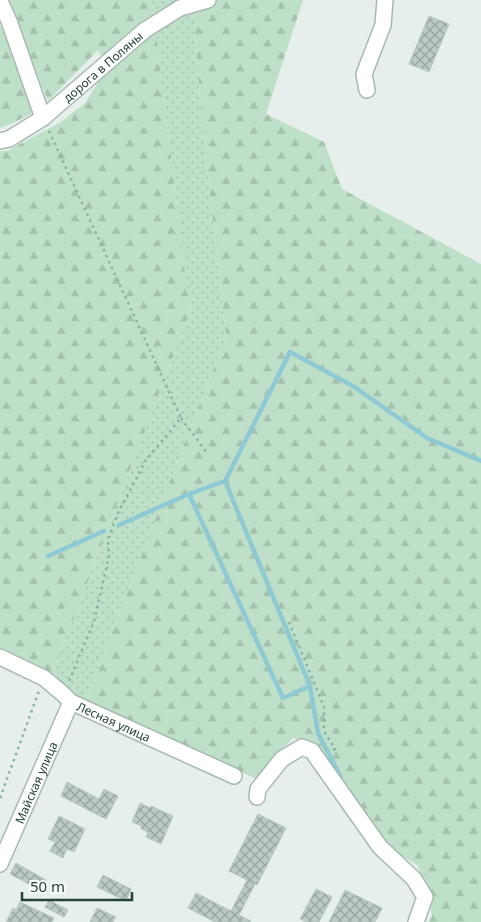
<svg xmlns="http://www.w3.org/2000/svg" width="481" height="922" viewBox="0 0 481 922" font-family="'Noto Sans',sans-serif">
<style>
.grass{fill:url(#grass-dots)}
.forest{fill:url(#forest-firs)}
.lines{fill:none;stroke-linecap:round;stroke-linejoin:round}
.stream{stroke:#8ec9d4;stroke-width:4.5}
.building{fill:url(#building-cross-hatch);stroke:#b8c9c2}
.minor-casing{stroke:#a8b8b2;stroke-width:18}
.path{stroke:#86b3a5;stroke-width:2.5;stroke-dasharray:2.5 4;stroke-linecap:butt}
.minor{stroke:#fff;stroke-width:15}
.labels{text-anchor:middle;dominant-baseline:central;stroke-width:4.5;stroke-linejoin:round;paint-order:stroke}
.street-label{font-size:12px;fill:#24423a;stroke:#f7fbf9}
</style>
<defs>
<pattern id="grass-dots" width="8" height="8" patternUnits="userSpaceOnUse" patternTransform="scale(1.25)"><rect width="8" height="8" fill="#bfe0c8"/><path d="M2 2h.1M6 6h.1" fill="none" stroke="#a4c1ad" stroke-width="1.8" stroke-linecap="round"/></pattern>
<pattern id="forest-firs" width="22" height="20" patternUnits="userSpaceOnUse" patternTransform="scale(1.25)"><rect width="22" height="20" fill="#bfe0c8"/><path d="M5 1l3.5 6h-7zM16 11l3.5 6h-7z" fill="#a4c1ad"/></pattern>
<pattern id="building-cross-hatch" width="8" height="8" patternUnits="userSpaceOnUse" patternTransform="scale(1.25)"><rect width="8" height="8" fill="#bbcac4"/><path d="M0 0l8 8M0 8l8-8" fill="none" stroke="#98a6a0"/></pattern>
</defs>
<rect width="100%" height="100%" fill="#e6efeb"/>
<path class="grass" d="M152 0H192L205 152 226 336 84 704 53 673 190 312Z"/>
<path class="forest" d="M7 0H152L190 312 53 673 0 647V151H7L61 122 85 103 104 73 105 63 98 50 48 101Z
M192 0H303L266 114 324 142 342 189 481 264V922H429L432 916 426 885 417 865 383 844 310 742 293 738 255 778 84 704 226 336 205 152Z
M0 24 36 111 11 124 0 128Z"/>
<g class="lines">
<path class="stream" d="M189 494 283 698 310 686 225 481
M119 525 189 494 225 481 290 352 353 386 427 438 481 461
M48 556 104 531
M310 686 318 733 341 778"/>
</g>
<path class="building" d="M429 16 449 24 429 72 409 64Z
M67 782 99 799 104 789 118 796 106 819 61 796Z
M140 803 150 808 151 806 173 816 161 844 146 837 148 832 141 829 142 826 132 822Z
M258 814 286 828 257 885 255 884 239 915 251 921 250 922H215L188 908 196 893 231 911 247 880 229 871Z
M59 816 85 829 74 852 67 849 63 858 50 851 55 842 48 839Z
M16 863 46 880 40 890 10 874Z
M103 875 131 889 126 901 97 887Z
M316 889 332 897 319 922H306L300 919Z
M345 890 382 908 375 922H329Z
M49 900 68 910 64 917 45 907Z
M20 902 54 918 52 922H6L13 908 16 910Z
M97 908 116 917 113 922H90Z"/>
<g class="lines">
<defs>
<g id="minor">
<path d="M0 1 9 21 43 118"/>
<path d="M367 90 364 74 383 25 385 0"/>
<path id="s1" d="M0 141 9 139 43 118 145 30 180 8 208 0"/>
<path id="s2" d="M0 657 44 678 63 694 71 702 234 776"/>
<path d="M257 797 258 789 282 759 302 747 312 751 380 847 414 879 425 897 416 922"/>
<path id="s3" d="M0 864 71 702"/>
</g>
</defs>
<use href="#minor" class="minor-casing"/>
<path class="path" d="M49 131 181 418 146 460 117 515 108 540 109 556 94 621 69 681
M181 418 208 454
M289 622 324 707V731L335 749 330 751
M0 798 39 691"/>
<use href="#minor" class="minor"/>
</g>
<g class="labels">
<g class="street-label">
<text stroke="none"><textPath href="#s1" startOffset="128">дорога в Поляны</textPath></text>
<text stroke="none"><textPath href="#s2" startOffset="132">Лесная улица</textPath></text>
<text stroke="none"><textPath href="#s3" startOffset="89">Майская улица</textPath></text>
</g>
</g>
<path d="M22 892v8h110v-8" fill="none" stroke="#24423a" stroke-width="2.5"/>
<text x="30" y="892" font-size="15" fill="#24423a" stroke="#f7fbf9" stroke-width="4" paint-order="stroke">50 m</text>
</svg>
